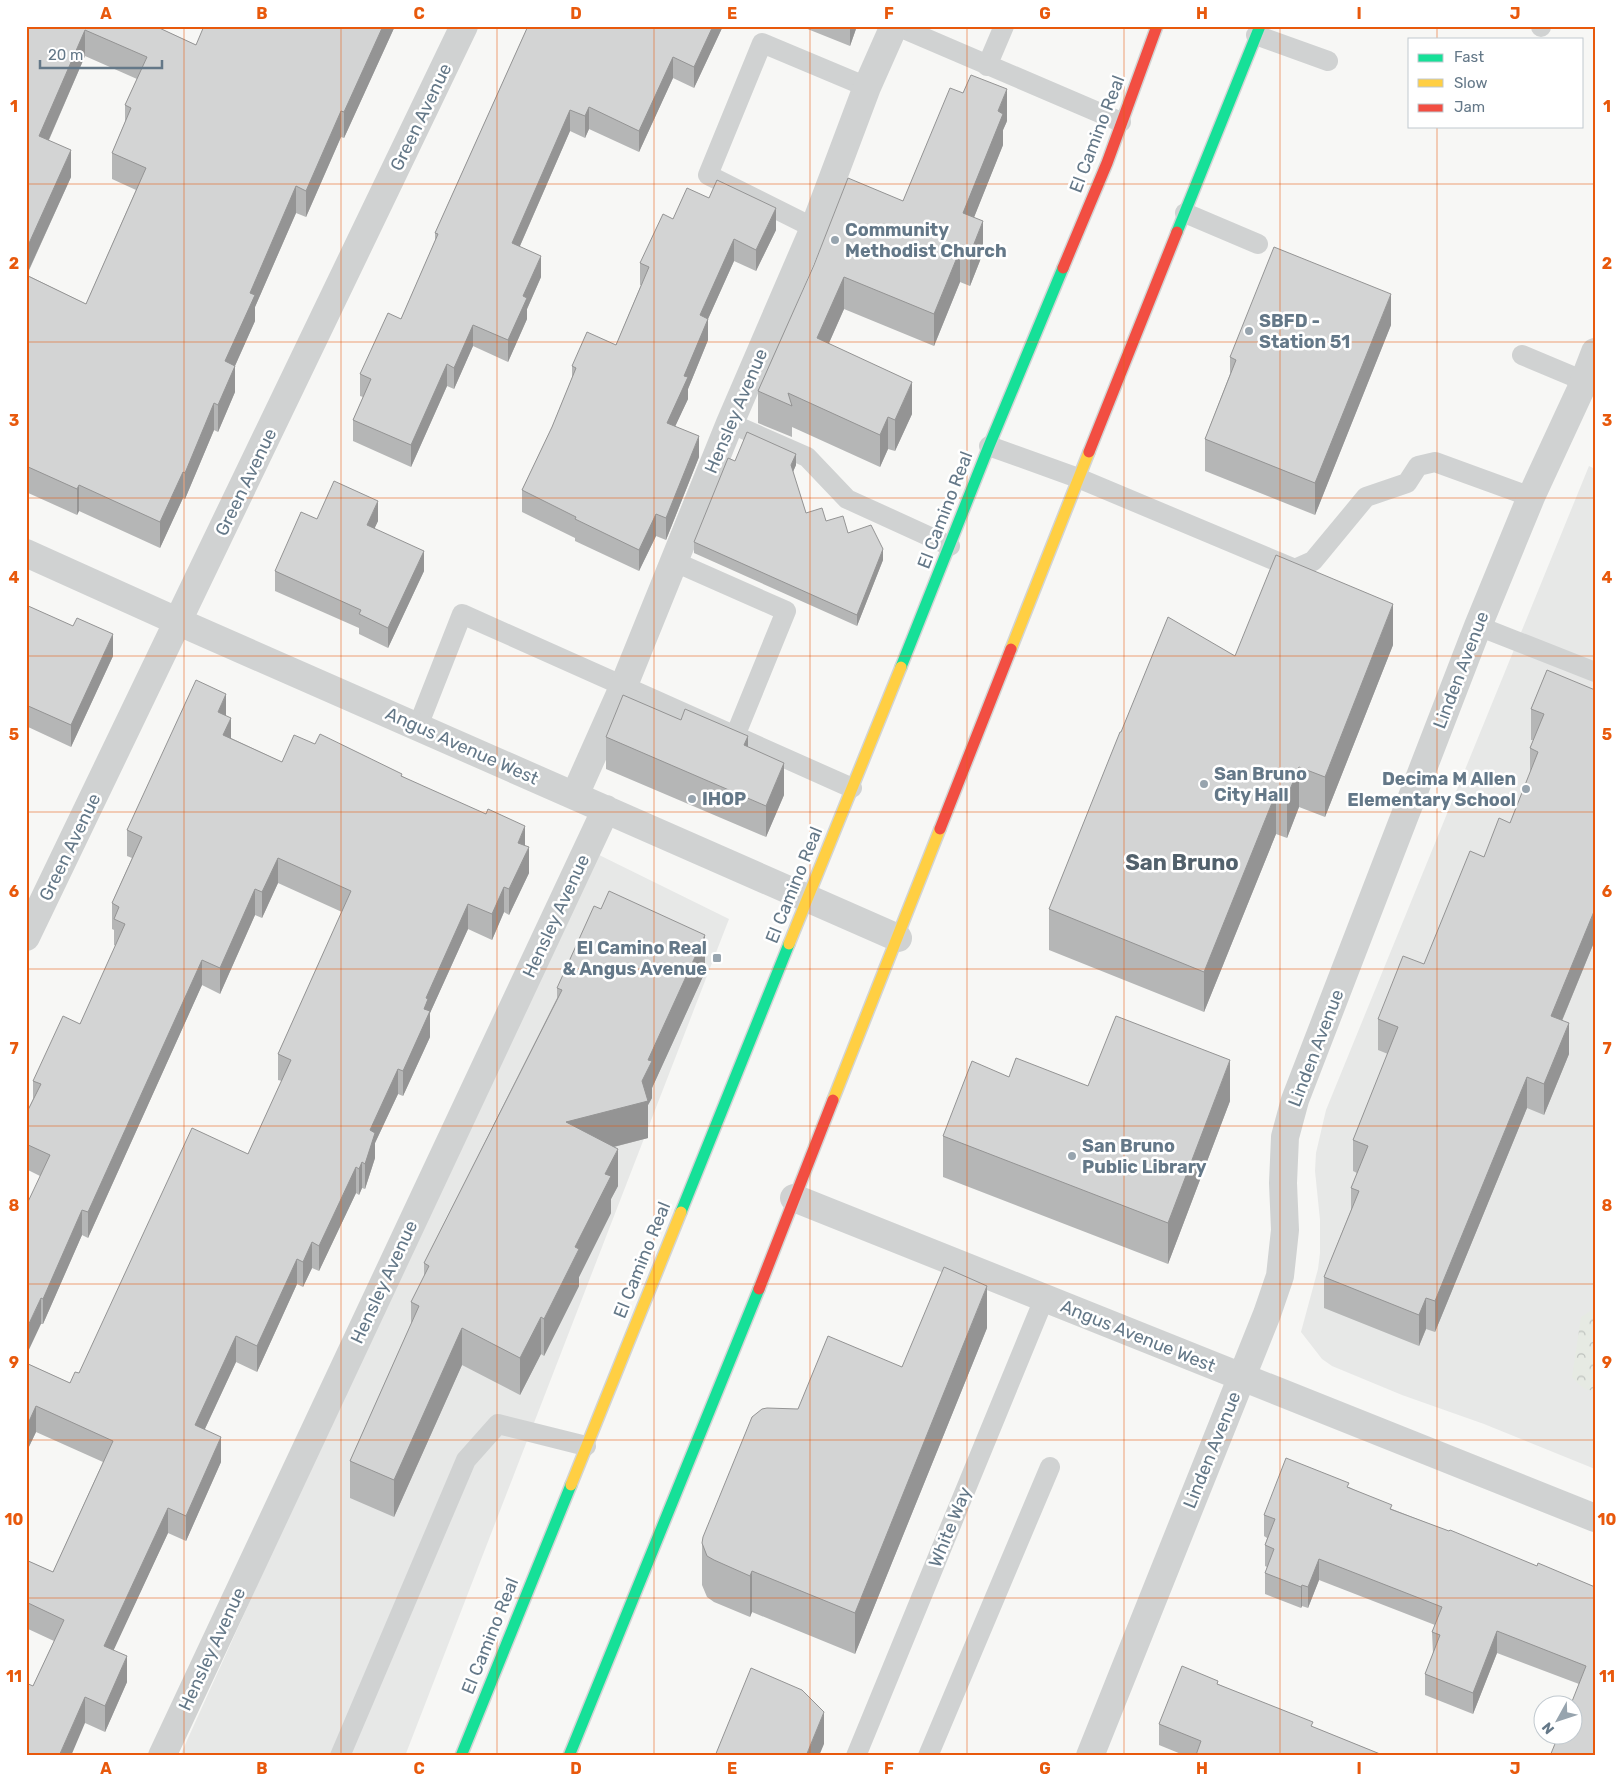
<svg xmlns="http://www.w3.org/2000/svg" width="1621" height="1782" viewBox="0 0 1621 1782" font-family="Rubik,sans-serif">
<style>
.built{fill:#e7e8e7}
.park{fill:url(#park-crowns)}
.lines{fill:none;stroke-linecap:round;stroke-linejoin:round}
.fast-casing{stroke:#d2d4d4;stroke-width:14}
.slow-casing{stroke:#d2d4d4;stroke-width:14}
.jam-casing{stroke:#d2d4d4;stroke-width:14}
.lane{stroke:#d0d2d2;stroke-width:20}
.street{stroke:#d0d2d2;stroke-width:28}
.fast{stroke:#16e098;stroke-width:11}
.slow{stroke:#ffcf43;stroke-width:11}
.jam{stroke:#f24e42;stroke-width:11}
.wall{fill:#b5b6b6;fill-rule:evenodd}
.shaded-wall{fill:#949494}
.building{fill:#d3d4d4;stroke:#949494}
.grid{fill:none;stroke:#e8590c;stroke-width:1;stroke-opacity:0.55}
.poi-dot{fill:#97a4ae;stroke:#fff;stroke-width:2}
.labels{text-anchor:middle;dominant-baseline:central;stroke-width:5;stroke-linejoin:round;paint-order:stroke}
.street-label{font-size:18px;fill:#647888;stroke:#fff}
.poi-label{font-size:18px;font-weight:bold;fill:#647888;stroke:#fff;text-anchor:start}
.district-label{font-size:22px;font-weight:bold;fill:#52616c;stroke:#fff}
.neatline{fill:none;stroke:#e8590c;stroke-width:2}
.grid-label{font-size:16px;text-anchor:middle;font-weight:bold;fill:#e8590c}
</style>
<defs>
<pattern id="park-crowns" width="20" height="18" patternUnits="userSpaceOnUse" patternTransform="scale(1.25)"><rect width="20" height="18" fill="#e6eae3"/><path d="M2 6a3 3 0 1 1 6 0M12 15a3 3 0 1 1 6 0" fill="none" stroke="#bec2be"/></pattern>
</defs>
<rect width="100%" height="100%" fill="#f7f7f5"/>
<path class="built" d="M1589 466 1595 469V1469L1484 1424 1402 1395 1332 1366 1322 1359 1301 1332 1318 1269 1320 1253V1220L1315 1171 1316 1153 1326 1110Z
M589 850 729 919 405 1756H180Z"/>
<path class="park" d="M1592 1310H1595V1390C1584 1392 1579 1384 1572 1377L1581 1317Z"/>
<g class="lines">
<defs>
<path id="fast" d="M1177 232 1260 26
M901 667 989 446 1063 268
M681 1212 789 944
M461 1756 571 1485
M569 1756 759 1289"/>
<path id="slow" d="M1011 649 1089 452
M789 944 901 667
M833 1100 940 829
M571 1485 681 1212"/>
<path id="jam" d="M1063 268 1107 163 1157 26
M1089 452 1177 232
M940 829 1011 649
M759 1289 833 1100"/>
</defs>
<use href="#fast" class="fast-casing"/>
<use href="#slow" class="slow-casing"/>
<use href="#jam" class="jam-casing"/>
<path class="lane" d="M897 26 1121 122
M1541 26V27
M1256 35 1328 61
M987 66 1004 26
M1185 213 1258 244
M814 228 708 175 762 43 867 87
M1522 355 1584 381
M730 423 807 457 847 499 950 546
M989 446 1078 478 1295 569 1313 561 1366 497 1407 483 1418 466 1435 462 1531 497
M673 561 786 611 735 736
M1478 626 1595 672
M418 726 462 614 852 788
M340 1756 466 1460 498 1424 586 1446
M856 1756 1044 1299
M928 1756 1050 1467"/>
<path class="street" d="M26 553 179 622 898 938
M575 795 624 685 730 423 814 228 867 87 894 26
M26 937 464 26
M794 1198 1595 1518
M162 1756 606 809
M1090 1756 1267 1314 1280 1276 1285 1230 1283 1183 1285 1137 1295 1100 1478 626 1531 497 1580 391 1595 352"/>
<use href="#fast" class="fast"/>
<use href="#slow" class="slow"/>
<use href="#jam" class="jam"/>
</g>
<path class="wall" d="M26 26H155L196 45 395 26 344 138 341 137 306 217 296 213 255 307V321L235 366V392L218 432 214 430 185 499 183 498 160 548 79 511 77 515 26 492ZM85 56 137 79 125 105V122L112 153V179L136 190 86 304 27 275 71 177 49 140Z
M528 26H723L694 88 673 78 639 152 589 129 585 138 570 131 520 246 541 277 527 309V319L508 362 473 346 454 389 447 386 411 467 353 441V420L363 397 360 396V374L401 319 435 241V233Z
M800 26H857L850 46Z
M1007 121 1003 130V145L974 217 983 253 970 286 960 282 934 346 844 309 829 343 912 414 895 451 888 449 880 467 792 427V437L758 423V391L814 265 903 201Z
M673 219 776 230 756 271 734 261 708 319V340L688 389V399L675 426 699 457 666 540 656 536 639 571 575 541V538L522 512V490L552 427 572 378V366L616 345 641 285H640V263Z
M1391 325 1315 515 1205 471V439L1230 374V357Z
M735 461 796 465 793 472 806 513 826 521 848 533 883 560 857 626 694 553V542Z
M317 519 378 521 374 528 424 571 388 648 359 634V628L275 591V571Z
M26 605 113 656 71 747 26 726Z
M1393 645 1325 817 1299 807 1287 838 1276 834 1204 1012 1049 950V909L1121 732 1235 656Z
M1547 670 1595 940 1562 1021 1569 1054 1544 1115 1527 1108 1435 1332 1426 1329 1419 1346 1324 1308V1277L1351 1210V1188L1357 1173 1353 1171V1140L1388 1054 1378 1050V1019L1424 964 1484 857 1510 823 1530 773V748L1533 740H1531V709Z
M226 715 231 738 282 762 315 744 402 776 525 846 529 873 509 915 504 912 492 940 468 929 430 1013V1037L403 1096 398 1094 375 1143V1158L365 1189 362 1188 359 1195 356 1193 319 1271 312 1268 303 1287 297 1284 257 1372 236 1362 205 1429 221 1462 186 1541 168 1533 113 1650 127 1682 105 1732 85 1723 33 1686 54 1641 26 1628V1560L53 1572 103 1462 36 1432 26 1453V1363L70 1383 79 1373 248 1154 282 1081 278 1080V1054L342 912 278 883 262 918 255 915 220 994 202 985 88 1238 82 1235 43 1324H41L40 1176 26 1169V1114L33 1099V1081L80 1024 116 946 114 945V930L112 929V903L132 858 127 856V830Z
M681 720 748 747 784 795 766 837 606 769V737Z
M705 972 652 1088V1098L648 1105V1138L614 1147 618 1186 611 1199V1213L579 1277V1286L544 1356 541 1354 520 1395 462 1365 394 1517 350 1498V1461L411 1324V1302L424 1277V1263L557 998V988Z
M1009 1077 1088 1086 1230 1101 1168 1264 943 1177V1136Z
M987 1328 855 1654 752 1612 750 1617 714 1602 707 1597 702 1585V1543L798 1409 902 1367Z
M1349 1487 1392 1509 1537 1566 1595 1587V1756L1579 1684 1497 1653 1473 1714 1425 1695V1674L1433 1654 1432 1632 1435 1625 1319 1580 1308 1608 1302 1606 1301 1608 1265 1594V1573L1267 1567 1265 1566V1545L1267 1538 1264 1536V1515Z
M1218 1684 1313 1727 1385 1756H1186L1159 1745V1724Z"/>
<path class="shaded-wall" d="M383 26H395L344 138V112Z
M713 26H723L694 88V67Z
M850 26H857L850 46Z
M85 30V56L39 162V136Z
M673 57V78L639 152V131Z
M1007 89V121L1003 130V145L963 245V213L998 111Z
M589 107V129L585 138V116Z
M570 110V131L512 264V243Z
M341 111V137L306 217V191Z
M71 150V177L26 276V250Z
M296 186V213L255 307V321L225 388V361L250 293Z
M776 208V230L756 271V250Z
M983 221V253L970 286V254Z
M734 239V261L708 319V340L688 389V399L667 444V423L684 376 700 315Z
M960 250V282L934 346V314Z
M541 256V277L527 309V319L508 362V340L523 296Z
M844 277V309L817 370V338Z
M1391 294V325L1315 515V483Z
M473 325V346L454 389V368Z
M447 364V386L411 467V445Z
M235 366V392L218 432V405Z
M912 382V414L895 451V420Z
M214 403V430L185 499V473Z
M888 417V449L880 467V435Z
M699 436V457L666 540V518Z
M796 454V465L791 476V465Z
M183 472V498L160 548V522Z
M79 485V511L77 515V489Z
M378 501V521L367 545V525Z
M656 514V536L639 571V550Z
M883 549V560L857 626V615Z
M424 551V571L388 648V628Z
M1393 604V645L1325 817V777Z
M113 634V656L71 747V725Z
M226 694V720L218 712Z
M231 718V743L223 735Z
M748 736V768L744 745Z
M784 763V795L766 837V806Z
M1299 767V807L1287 838V797Z
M1276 793V834L1204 1012V972Z
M525 826V852L518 843Z
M529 847V873L509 915V889Z
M278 858V883L262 918V892Z
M504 887V912L492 940V914Z
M255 889V915L220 994V968Z
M468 904V929L430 1013V1037L403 1096V1071L426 998Z
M1595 909V940L1551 1047V1016Z
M705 935V972L652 1088V1098L648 1105V1138L566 1159V1122L642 1081 648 1060Z
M202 960V985L88 1238V1212Z
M1569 1023V1054L1544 1115V1084Z
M1230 1060V1101L1168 1264V1223Z
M398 1069V1094L375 1143V1158L365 1189V1164L370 1130Z
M1527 1077V1108L1435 1332V1301Z
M618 1149V1186L611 1199V1213L579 1277V1286L544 1356V1319L575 1247 605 1174Z
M362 1162V1188L359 1195V1169Z
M356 1167V1193L319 1271V1246Z
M82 1210V1235L43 1324V1299Z
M312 1242V1268L303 1287V1262Z
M297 1259V1284L257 1372V1346Z
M987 1286V1328L855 1654V1613Z
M41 1298V1324L26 1356V1330Z
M1426 1298V1329L1419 1346V1315Z
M541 1317V1354L520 1395V1358Z
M462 1328V1365L394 1517V1480Z
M236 1336V1362L195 1450V1425Z
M36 1406V1432L26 1453V1428Z
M221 1437V1462L186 1541V1516Z
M168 1508V1533L104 1671V1646Z
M1319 1559V1580L1308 1608V1587Z
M752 1571V1612L750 1617V1576Z
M1302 1585V1606L1301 1608V1587Z
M1497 1631V1653L1473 1714V1693Z
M127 1656V1682L105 1732V1706Z
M85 1697V1723L71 1756H59Z
M824 1712V1744L819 1756H806Z"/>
<path class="building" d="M26 26H155L196 45 204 26H383L344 112 341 111 306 191 296 186 250 293 255 295 225 361 235 366 218 405 214 403 185 473 183 472 160 522 79 485 77 489 26 466V275L86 304 146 168 112 153 131 108 125 105 147 57 85 30 39 136 71 150 26 250Z
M528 26H713L694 67 673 57 639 131 589 107 585 116 570 110 512 243 541 256 523 296 527 298 508 340 473 325 454 368 447 364 411 445 353 420 371 379 360 374 388 313 401 319 438 234 435 233Z
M971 75 1007 89 998 111 1003 114 963 213 983 221 970 254 960 250 934 314 844 277 817 338 912 382 895 420 888 417 880 435 788 393 792 406 758 391 814 265 848 178 903 201 950 88 963 93Z
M717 180 776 208 756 250 734 239 700 315 708 319 684 376 688 377 667 423 699 436 666 518 656 514 639 550 575 519 576 517 522 490 552 427 576 368 572 366 587 332 616 345 649 267 640 263 663 214 673 219 687 188 709 198Z
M1274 247 1391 294 1315 483 1205 439 1236 360 1230 357Z
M747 432 796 454 791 465 806 513 822 508 826 521 843 516 848 533 871 525 883 549 857 615 694 542 728 458 735 461Z
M334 481 378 501 367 525 424 551 388 628 359 614 361 610 275 571 301 512 317 519Z
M1276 555 1393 604 1325 777 1299 767 1287 797 1276 793 1204 972 1049 909 1120 732H1121L1168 617 1235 656Z
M26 605 73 626 77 618 113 634 71 725 26 705Z
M1547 670 1595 690V909L1551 1016 1569 1023 1544 1084 1527 1077 1435 1301 1426 1298 1419 1315 1324 1277 1359 1191 1351 1188 1368 1146 1353 1140 1398 1027 1378 1019 1403 956 1424 964 1470 851 1484 857 1499 818 1510 823 1538 752 1530 748 1544 714 1531 709Z
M196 680 226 694 218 712 231 718 223 735 282 762 294 735 315 744 320 734 402 774 401 776 486 814 488 809 525 826 518 843 529 847 509 889 504 887 492 914 468 904 426 998 428 999 424 1009 430 1011 403 1071 398 1069 370 1130 375 1133 365 1164 362 1162 359 1169 356 1167 319 1246 312 1242 303 1262 297 1259 257 1346 236 1336 195 1425 221 1437 186 1516 168 1508 104 1646 127 1656 105 1706 85 1697 59 1756H26V1683L33 1686 64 1620 26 1602V1560L53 1572 113 1441 36 1406 26 1428V1363L70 1383 75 1372 79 1373 192 1128 248 1154 291 1060 278 1054 351 891 278 858 262 892 255 889 220 968 202 960 88 1212 82 1210 43 1299 41 1298 26 1330V1206L50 1155 26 1144V1114L41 1084 33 1081 63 1016 80 1024 125 924 114 919 119 907 112 903 142 837 127 830Z
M623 695 681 720 685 709 748 736 744 745 784 763 766 806 606 737Z
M609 891 705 935 648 1060 652 1061 642 1081 648 1101 566 1122 618 1149 605 1174 611 1176 575 1247 579 1249 544 1319 541 1317 520 1358 462 1328 394 1480 350 1461 419 1306 411 1302 429 1266 424 1263 562 990 557 988 594 906 601 909Z
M1116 1016 1230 1060 1168 1223 943 1136 972 1061 1009 1077 1016 1058 1088 1086Z
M944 1267 987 1286 855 1613 752 1571 750 1576 714 1560 707 1556 702 1543 703 1537 752 1417 762 1409 767 1408 798 1409 828 1336 902 1367Z
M1286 1458 1349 1483 1347 1487 1392 1505 1390 1509 1449 1531 1450 1530 1537 1566 1538 1563 1595 1587V1756H1550L1559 1734H1574V1704H1571L1586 1666 1497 1631 1473 1693 1425 1674 1440 1635 1432 1632 1442 1607 1319 1559 1308 1587 1302 1585 1301 1587 1265 1573 1274 1549 1265 1545 1275 1519 1264 1515Z
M1182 1666 1218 1681 1217 1684 1313 1722 1311 1726 1385 1756 1196 1755 1201 1741 1159 1724Z
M751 1668 802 1690 824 1712 806 1756H715Z"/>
<path class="grid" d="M184 26V1756M341 26V1756M497 26V1756M654 26V1756M810 26V1756M967 26V1756M1124 26V1756M1280 26V1756M1437 26V39M1437 126V1756M26 184H1595M26 342H1595M26 498H1595M26 656H1595M26 812H1595M26 969H1595M26 1126H1595M26 1284H1595M26 1440H1595M26 1598H1595"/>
<g class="poi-dot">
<circle cx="835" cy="240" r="5"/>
<circle cx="1249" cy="331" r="5"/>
<circle cx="1204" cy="784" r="5"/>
<circle cx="1526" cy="789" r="5"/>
<circle cx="692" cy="799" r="5"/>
<rect x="712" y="953" width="10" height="10" rx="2.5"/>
<circle cx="1072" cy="1156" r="5"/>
</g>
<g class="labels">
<g class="street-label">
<text transform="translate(421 117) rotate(-64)">Green Avenue</text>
<text transform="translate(1097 134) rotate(-69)">El Camino Real</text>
<text transform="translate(736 411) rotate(-67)">Hensley Avenue</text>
<text transform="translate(246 482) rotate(-64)">Green Avenue</text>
<text transform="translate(945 510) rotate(-69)">El Camino Real</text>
<text transform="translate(1461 670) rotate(-69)">Linden Avenue</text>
<text transform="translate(462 746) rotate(24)">Angus Avenue West</text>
<text transform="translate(70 847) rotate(-64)">Green Avenue</text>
<text transform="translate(794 885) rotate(-68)">El Camino Real</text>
<text transform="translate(556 916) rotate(-65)">Hensley Avenue</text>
<text transform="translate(1316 1048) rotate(-69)">Linden Avenue</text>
<text transform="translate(642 1260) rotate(-68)">El Camino Real</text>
<text transform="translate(384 1282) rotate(-65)">Hensley Avenue</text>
<text transform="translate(1138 1336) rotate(22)">Angus Avenue West</text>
<text transform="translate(1212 1450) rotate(-68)">Linden Avenue</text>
<text transform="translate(950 1527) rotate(-68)">White Way</text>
<text transform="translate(490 1636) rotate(-68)">El Camino Real</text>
<text transform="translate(212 1649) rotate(-65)">Hensley Avenue</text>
</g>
<g class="poi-label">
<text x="845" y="230">Community<tspan x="845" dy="21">Methodist Church</tspan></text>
<text x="1259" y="321">SBFD -<tspan x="1259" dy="21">Station 51</tspan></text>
<text x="1214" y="774">San Bruno<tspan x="1214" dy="21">City Hall</tspan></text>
<text x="1516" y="779" text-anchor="end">Decima M Allen<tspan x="1516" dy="21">Elementary School</tspan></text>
<text x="702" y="799">IHOP</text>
<text x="707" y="948" text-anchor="end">El Camino Real<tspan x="707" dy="21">&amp; Angus Avenue</tspan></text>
<text x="1082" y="1146">San Bruno<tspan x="1082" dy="21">Public Library</tspan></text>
</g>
<g class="district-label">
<text x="1182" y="862">San Bruno</text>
</g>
</g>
<rect width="1621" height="1782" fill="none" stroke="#ffffff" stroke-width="55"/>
<rect x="1408" y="38" width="175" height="90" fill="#ffffff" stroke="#c1c9cf"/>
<rect x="1418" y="54" width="25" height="8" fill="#16e098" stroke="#c1c9cf"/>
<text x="1454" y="62" font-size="15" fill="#647888">Fast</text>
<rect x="1418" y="79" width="25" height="8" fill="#ffcf43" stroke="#c1c9cf"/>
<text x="1454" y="88" font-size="15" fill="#647888">Slow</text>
<rect x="1418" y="104" width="25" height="8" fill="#f24e42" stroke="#c1c9cf"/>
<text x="1454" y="112" font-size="15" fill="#647888">Jam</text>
<g transform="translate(1558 1720) rotate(230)"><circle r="24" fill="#ffffff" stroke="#c1c9cf"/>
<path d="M0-4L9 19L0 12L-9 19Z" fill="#97a4ae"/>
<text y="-8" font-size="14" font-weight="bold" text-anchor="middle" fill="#647888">N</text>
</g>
<path d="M40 60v8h122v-8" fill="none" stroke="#647888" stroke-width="2.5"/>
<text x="48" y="60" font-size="15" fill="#647888" stroke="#ffffff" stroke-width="4" paint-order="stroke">20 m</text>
<rect x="28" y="28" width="1566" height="1726" class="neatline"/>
<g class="grid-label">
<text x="106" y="19">A</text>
<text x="262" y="19">B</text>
<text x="419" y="19">C</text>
<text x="576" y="19">D</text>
<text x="732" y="19">E</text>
<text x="889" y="19">F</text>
<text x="1045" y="19">G</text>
<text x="1202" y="19">H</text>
<text x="1359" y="19">I</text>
<text x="1515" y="19">J</text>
<text x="14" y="112">1</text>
<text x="1607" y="112">1</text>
<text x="14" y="269">2</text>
<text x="1607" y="269">2</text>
<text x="14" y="426">3</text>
<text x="1607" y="426">3</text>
<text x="14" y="583">4</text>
<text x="1607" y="583">4</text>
<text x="14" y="740">5</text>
<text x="1607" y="740">5</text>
<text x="14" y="897">6</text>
<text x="1607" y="897">6</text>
<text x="14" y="1054">7</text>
<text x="1607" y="1054">7</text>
<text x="14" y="1211">8</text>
<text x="1607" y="1211">8</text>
<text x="14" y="1368">9</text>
<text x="1607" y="1368">9</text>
<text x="14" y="1525">10</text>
<text x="1607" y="1525">10</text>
<text x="14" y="1682">11</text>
<text x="1607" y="1682">11</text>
<text x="106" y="1774">A</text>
<text x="262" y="1774">B</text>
<text x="419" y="1774">C</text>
<text x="576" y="1774">D</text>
<text x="732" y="1774">E</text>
<text x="889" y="1774">F</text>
<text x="1045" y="1774">G</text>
<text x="1202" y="1774">H</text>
<text x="1359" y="1774">I</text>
<text x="1515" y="1774">J</text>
</g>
</svg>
